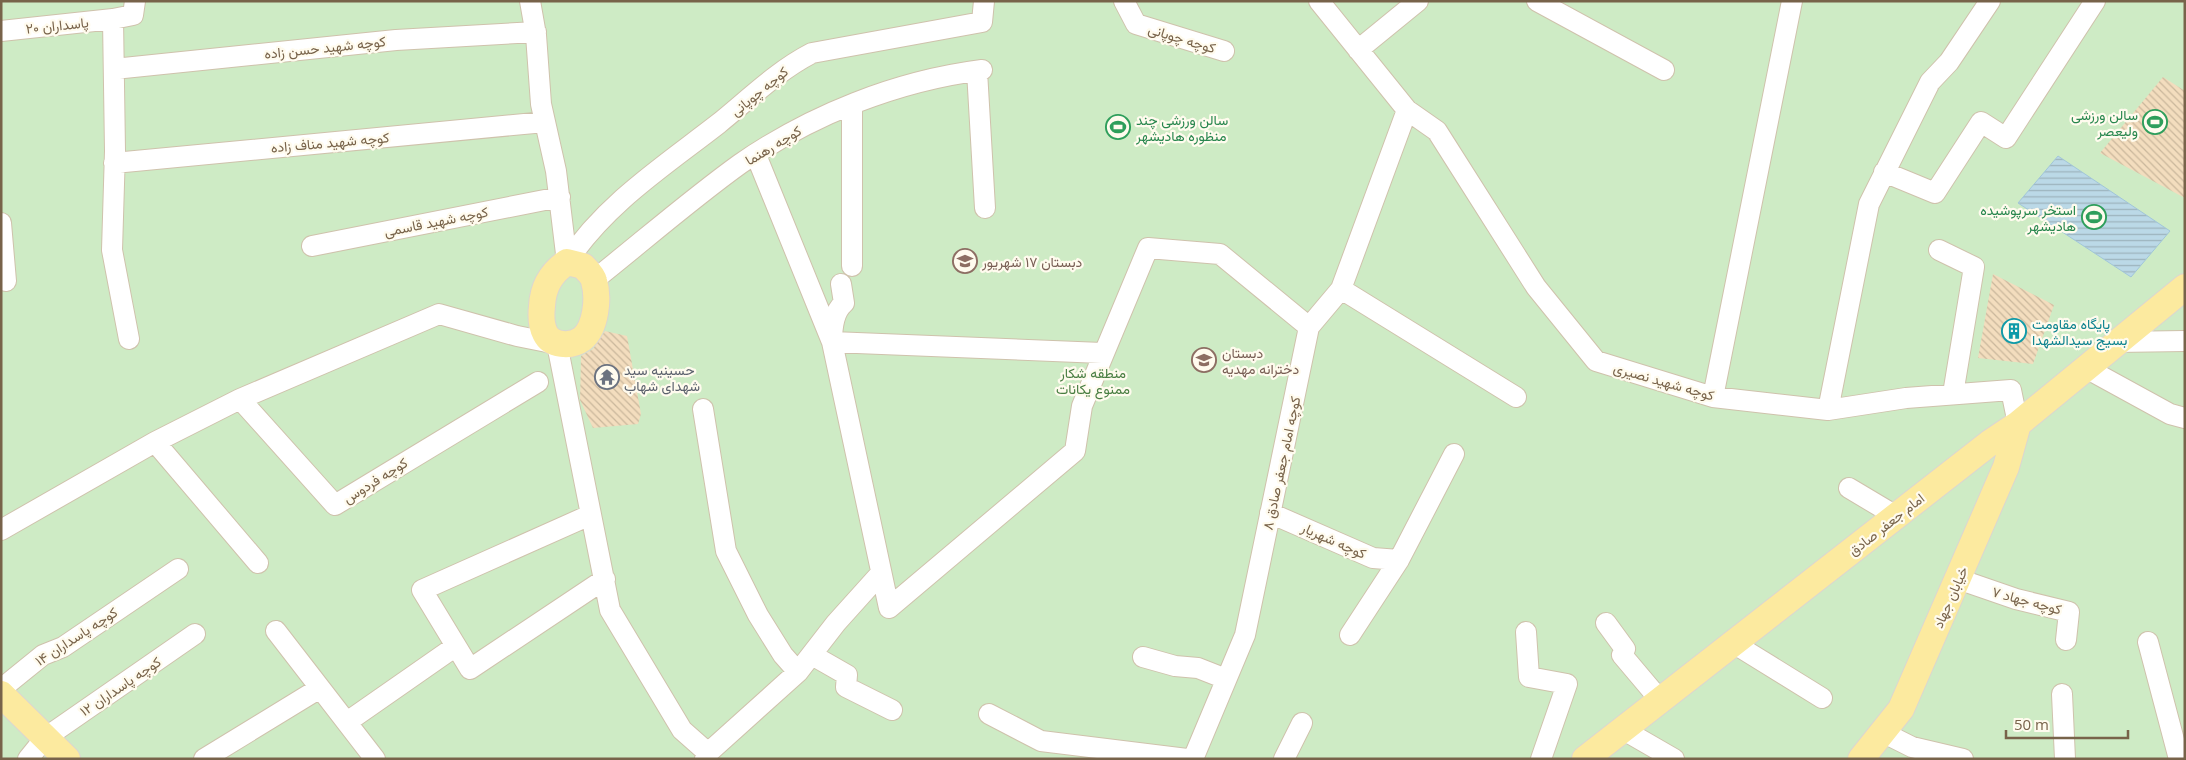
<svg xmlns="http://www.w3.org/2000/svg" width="2186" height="760" viewBox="0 0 2186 760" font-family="'Open Sans',Vazirmatn,sans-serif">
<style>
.green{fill:#ceebc5}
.water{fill:url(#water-rules);stroke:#a1c6d9}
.building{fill:url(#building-back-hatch)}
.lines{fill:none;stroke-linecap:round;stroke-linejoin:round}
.minor-casing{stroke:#cfc2ac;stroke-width:22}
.major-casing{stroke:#dcd6d0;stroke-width:28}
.minor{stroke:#fff;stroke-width:20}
.major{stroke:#fcea9f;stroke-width:26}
.labels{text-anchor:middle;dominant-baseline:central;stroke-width:4.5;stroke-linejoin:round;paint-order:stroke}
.street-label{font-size:14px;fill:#78634a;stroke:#fffbee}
.leisure-label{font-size:14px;fill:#27864d;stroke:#fffbee;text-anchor:end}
.education-label{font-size:14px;fill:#785e54;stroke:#fffbee;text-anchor:start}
.culture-label{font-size:14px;fill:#0d838f;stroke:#fffbee;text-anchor:start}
.worship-label{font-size:14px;fill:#5b616d;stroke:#fffbee;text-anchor:start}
.park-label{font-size:14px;fill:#497e42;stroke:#fffbee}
</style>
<defs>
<pattern id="water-rules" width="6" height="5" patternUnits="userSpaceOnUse" patternTransform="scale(1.25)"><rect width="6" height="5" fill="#bbd9e7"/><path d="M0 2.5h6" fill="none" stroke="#9db4bd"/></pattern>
<pattern id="building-back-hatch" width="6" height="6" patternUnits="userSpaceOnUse" patternTransform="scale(1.25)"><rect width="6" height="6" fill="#f3ddbe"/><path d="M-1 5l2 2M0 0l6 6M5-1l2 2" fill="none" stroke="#cab79c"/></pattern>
</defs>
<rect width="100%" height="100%" fill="#fdf8e7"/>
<path class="green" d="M1 1H2185V759H1Z"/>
<path class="water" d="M2058 156 2170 231 2131 277 2018 203Z"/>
<path class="building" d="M2163 77 2185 91V198L2100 153Z
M1993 274 2054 305 2033 364 1978 358Z
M605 331 627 336 641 414 638 424 593 428 580 400 581 356 593 349Z"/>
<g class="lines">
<defs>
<path id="minor" d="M530 1 536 35 541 104 556 171 567 262
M1124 1 1136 24 1224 51
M1537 1 1664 70
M113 19 115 151 112 250 129 339
M1 31 113 19 133 15 135 1
M1358 50 1418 1
M114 69 396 40 536 32
M977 71 985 208
M852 105V266
M1407 110 1437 131 1536 287 1596 361 1713 397 1828 410 1906 398 2011 390 2018 424
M756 155 832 342 1102 353
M114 163 545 122
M1884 172 1935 193 1981 122 2006 138 2095 1
M1 223 6 281
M312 246 560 197
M1939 250 1974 267 1953 394
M567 262C605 204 664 166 718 124 749 99 777 71 812 53L982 22 984 1
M594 280C642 242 690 200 740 164 811 115 896 81 982 70
M841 284 844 303C833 312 832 329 832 342L889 608 1075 451 1082 406 1148 248 1220 254 1309 327
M1341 289 1516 397
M2116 342 2185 341
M2086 368 2170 414 2185 418
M1713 397 1792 1
M240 399 335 505 538 382
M703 409 726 551 758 615 783 655 798 672
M1828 410 1869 204 1930 82 1949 62 1990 1
M155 442 258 563
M1849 488 1896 516
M1270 513 1373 558 1399 560
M590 515 422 590 470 669 605 579
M1 530 155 442 240 399 439 314 517 336 557 344 610 610 682 730 708 753
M1958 579 2016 599 2069 612 2066 640
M1606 623 1625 649 1622 655 1660 700
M276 631 375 759
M1526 632 1529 677 1567 684 1541 759
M1350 635 1399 560 1454 454
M2148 642 2179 759
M1733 643 1822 698
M812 655 847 675 846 687 892 710
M1143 657 1175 666 1198 668 1226 679
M1 689 43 655 63 647 178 569
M2062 694 2065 759
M989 714 1041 741 1187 759
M347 722 456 646
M1622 729 1674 759
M1882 732 1912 747 1963 759
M28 759 45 738 195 634
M204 759 320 688
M705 759 708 753 798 672 836 623 881 573
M1193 759 1245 635 1309 327 1341 289 1407 110 1319 1
M1284 759 1302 723"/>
<path id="major" d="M567 262 583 266C587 270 593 276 594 281 599 298 596 328 582 339 571 347 551 346 545 333 541 325 541 315 542 306 543 286 551 273 567 262Z
M1 694 67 759
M1585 759 1991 442 2018 424 2185 287
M1861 759 1901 709 2006 467 2018 424"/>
</defs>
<use href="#minor" class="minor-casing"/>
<use href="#major" class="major-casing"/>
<use href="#minor" class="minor"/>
<use href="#major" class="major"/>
</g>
<defs>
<symbol id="stadium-ring" viewBox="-11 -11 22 22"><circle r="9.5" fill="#fffbee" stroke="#2e9e5b" stroke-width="1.5"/><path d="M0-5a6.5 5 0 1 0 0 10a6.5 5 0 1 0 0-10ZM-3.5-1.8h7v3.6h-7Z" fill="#2e9e5b"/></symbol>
<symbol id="school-ring" viewBox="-11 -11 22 22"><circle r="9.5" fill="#fffbee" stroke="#8d6e63" stroke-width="1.5"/><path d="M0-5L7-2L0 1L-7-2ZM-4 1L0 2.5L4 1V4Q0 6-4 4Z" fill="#8d6e63"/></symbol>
<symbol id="building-ring" viewBox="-11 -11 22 22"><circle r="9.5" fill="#fffbee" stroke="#0f9aa8" stroke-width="1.5"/><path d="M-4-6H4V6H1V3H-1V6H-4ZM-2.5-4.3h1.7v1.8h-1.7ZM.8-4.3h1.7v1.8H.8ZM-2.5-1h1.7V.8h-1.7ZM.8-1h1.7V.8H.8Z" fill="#0f9aa8"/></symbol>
<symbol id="temple-ring" viewBox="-11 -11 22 22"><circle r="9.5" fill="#fffbee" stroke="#6b7280" stroke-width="1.5"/><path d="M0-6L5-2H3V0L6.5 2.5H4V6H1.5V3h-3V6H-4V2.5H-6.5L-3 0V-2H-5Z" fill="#6b7280"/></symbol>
</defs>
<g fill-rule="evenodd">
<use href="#stadium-ring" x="2141" y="108" width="28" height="28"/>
<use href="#stadium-ring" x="1104" y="113" width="28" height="28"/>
<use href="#stadium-ring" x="2080" y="203" width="28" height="28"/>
<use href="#school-ring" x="951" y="247" width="28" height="28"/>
<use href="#building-ring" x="2000" y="317" width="28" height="28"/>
<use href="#school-ring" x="1190" y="346" width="28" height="28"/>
<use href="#temple-ring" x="593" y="363" width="28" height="28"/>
</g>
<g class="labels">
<g class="street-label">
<text transform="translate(57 25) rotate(-6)">پاسداران ۲۰</text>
<text transform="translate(1182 38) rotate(17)">کوچه چوپانی</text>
<text transform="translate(325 47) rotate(-6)">کوچه شهید حسن زاده</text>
<text transform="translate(759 91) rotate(-39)">کوچه چوپانی</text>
<text transform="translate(330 142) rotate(-5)">کوچه شهید مناف زاده</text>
<text transform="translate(773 145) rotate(-31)">کوچه رهنما</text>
<text transform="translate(436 221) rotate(-11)">کوچه شهید قاسمی</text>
<text transform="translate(1664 381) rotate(16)">کوچه شهید نصیری</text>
<text transform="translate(1281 463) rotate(-78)">کوچه امام جعفر صادق ۸</text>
<text transform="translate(375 480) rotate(-32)">کوچه فردوس</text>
<text transform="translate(1886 524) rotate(-38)">امام جعفر صادق</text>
<text transform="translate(1334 540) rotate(24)">کوچه شهریار</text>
<text transform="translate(1950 597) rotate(-66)">خیابان جهاد</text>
<text transform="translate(2027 600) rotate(15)">کوچه جهاد ‍۷</text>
<text transform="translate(76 636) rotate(-33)">کوچه پاسداران ۱۴</text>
<text transform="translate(120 686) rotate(-34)">کوچه پاسداران ۱۲</text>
</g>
<g class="leisure-label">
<text x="2138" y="114">سالن ورزشی<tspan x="2138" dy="16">ولیعصر</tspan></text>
<text x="1136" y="119" text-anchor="start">سالن ورزشی چند<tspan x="1136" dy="16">منظوره هادیشهر</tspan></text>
<text x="2076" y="209">استخر سرپوشیده<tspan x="2076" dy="16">هادیشهر</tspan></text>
</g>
<g class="education-label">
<text x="982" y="261">دبستان ۱۷ شهریور</text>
<text x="1222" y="352">دبستان<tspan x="1222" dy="16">دخترانه مهدیه</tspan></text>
</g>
<g class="culture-label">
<text x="2032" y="323">پایگاه مقاومت<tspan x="2032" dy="16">بسیج سیدالشهدا</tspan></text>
</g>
<g class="worship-label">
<text x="624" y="369">حسینیه سید<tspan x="624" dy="16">شهدای شهاب</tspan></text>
</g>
<g class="park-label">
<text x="1093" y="372">منطقه شکار<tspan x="1093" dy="16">ممنوع یکانات</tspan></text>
</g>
</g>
<rect width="2186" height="760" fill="none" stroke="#78634a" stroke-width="5"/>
<path d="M2006 730v8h122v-8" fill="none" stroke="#78634a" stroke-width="2.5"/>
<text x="2014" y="730" font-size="15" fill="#78634a" stroke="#fffbee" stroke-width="4" paint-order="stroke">50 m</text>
</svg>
